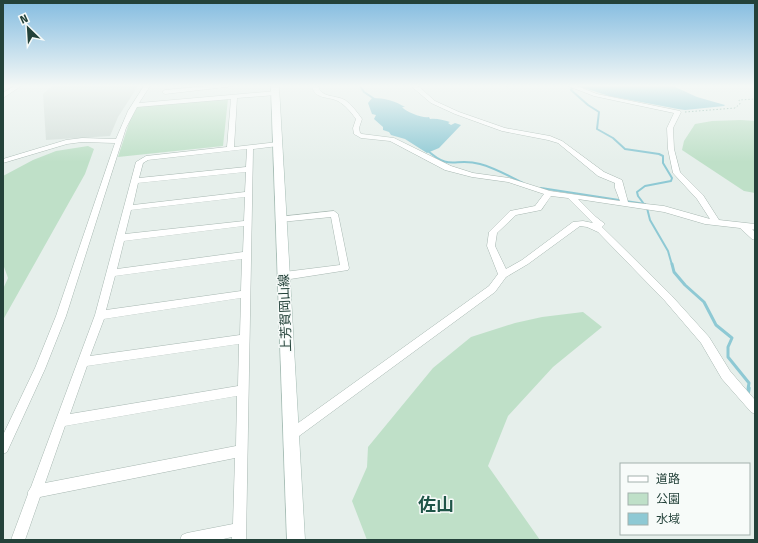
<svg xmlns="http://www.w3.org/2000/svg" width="758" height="543" viewBox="0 0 758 543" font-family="'Fira Sans','Noto Sans JP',sans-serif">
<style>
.built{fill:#d4dfda}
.green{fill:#bfe0c8}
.water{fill:#8ec9d4}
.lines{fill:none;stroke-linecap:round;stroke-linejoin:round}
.stream-far2{stroke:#8ec9d4;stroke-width:2}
.stream-far1{stroke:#8ec9d4;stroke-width:3}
.stream{stroke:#8ec9d4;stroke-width:3.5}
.minor-casing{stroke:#a8b8b2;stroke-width:1}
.secondary-casing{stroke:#a4bbb3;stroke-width:1}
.path{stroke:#86b3a5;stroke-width:1;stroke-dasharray:1.5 2;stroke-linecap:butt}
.minor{fill:#fff;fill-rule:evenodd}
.secondary{fill:#fff;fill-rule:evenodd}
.labels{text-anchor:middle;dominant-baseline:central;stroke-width:3;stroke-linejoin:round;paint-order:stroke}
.street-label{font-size:13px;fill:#24423a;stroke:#f7fbf9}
.near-quarter-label{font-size:18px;font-weight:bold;fill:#1f5548;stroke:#f7fbf9}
</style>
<rect width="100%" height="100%" fill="#e6efeb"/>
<path class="built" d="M52 86H138L118 117 110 136 46 140 43 94Z"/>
<path class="green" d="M228 99 223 146 118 157 130 120 136 107Z
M741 120 755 121V193L744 191 682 150 684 141 695 124 712 121Z
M88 146 94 149 85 174 3 320V289L8 278 3 264V176L33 160 56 151Z
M583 312 602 327 553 367 508 416 488 466 540 540H367L352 501 367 467 368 447 433 368 471 337 515 323 542 317Z"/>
<path class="water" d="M578 86H673L697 97 725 105 724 106 685 110 678 109 609 96Z
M372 98C385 98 395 101 405 107H402C406 112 424 119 429 117L430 119C436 118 443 120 450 122L448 123 451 125 455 123 461 125 439 148 427 153 405 139 391 135 389 132 383 130V127L374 119 376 115 372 114 368 103Z"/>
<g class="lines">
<path class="stream-far2" d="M360 86 364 92 376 100
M572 88 571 90 588 105 599 112 597 129 613 138 625 149 659 154 663 156V163L672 178 671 181 645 186 637 192 638 196 647 208 650 220 668 251 672 265
M427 150C451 172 454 157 480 164 495 168 509 176 523 183
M541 188 645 204"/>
<path class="stream-far1" d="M672 264 674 272 685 285 704 302 716 325 732 338 728 347V357L749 383 748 389"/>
<path class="stream" d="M748 394 749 388"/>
<defs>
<path id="minor" d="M14 86H21L3 98V93Z
M144 86H150L139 103 276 91 279 93 276 95 237 98 234 147 278 142 281 144 278 146 253 149 246 540H232V537L219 540H180L182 535 187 533 233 524 235 458 40 497 25 540H11L28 494V492L31 487 95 315 136 162 146 156 227 147 231 99 137 107 126 128 66 316 45 369 7 452 3 454V435L35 368 56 316 115 143 82 142 67 144 3 163V159L66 140 82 138 116 139 128 111ZM247 149 246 167 139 178 143 163 148 160ZM246 172 245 192 133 205 138 183ZM245 197 244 221 125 234 131 210ZM244 226 243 252 117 269 124 241ZM242 259 241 291 106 310 115 276ZM241 298 240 335 90 356 104 319ZM239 344 238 386 70 414 87 366ZM237 396 236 446 45 483 65 426Z
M208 86H234L165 94 162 92 165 90Z
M312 86H318C321 98 336 95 345 100 352 105 357 112 362 119L359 128 360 133 362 134 394 138 451 166 473 173 509 178 550 191 620 201 615 188V183L598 176 558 143 548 140 502 131 455 114 431 103 411 86H418L435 101 459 112 505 128 550 136 562 141 604 172 622 180 628 202 664 206 710 219 697 199 673 173 668 149 667 128 674 113 594 96 568 86H577L597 94 680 111 681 112 673 128 674 149 680 172 703 195 719 220 755 224V230L752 229 755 232V240L752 239 740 228 705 224 664 212 578 199 596 217 605 224 602 227 671 295 709 337 730 371 755 400V414L751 412 722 379 701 343 665 301 598 232 587 227 580 226 528 264 506 277 495 292 295 439 291 441 287 439 285 435 287 431 489 286 498 274 487 246 489 232 510 211 535 206 544 194 508 182 472 177 445 170 390 141 361 138 354 134 353 128 356 119C351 112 345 105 338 101 328 96 315 100 312 86ZM551 196 568 198 593 223 583 221 573 222 522 260 506 269 495 246 497 233 516 215 541 210Z
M334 211 338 214 349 268 348 270 284 280 281 278 279 276 281 274 284 272 340 265 331 217 281 222 278 221 277 219 278 217Z"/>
<path id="secondary" d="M271 86H279L305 540H287Z"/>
</defs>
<use href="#minor" class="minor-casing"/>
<use href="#secondary" class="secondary-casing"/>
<path class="path" d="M506 86 509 88
M685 112 735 108 740 104 739 100 755 99"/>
<use href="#minor" class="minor"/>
<use href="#secondary" class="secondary"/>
</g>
<linearGradient id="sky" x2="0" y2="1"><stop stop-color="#84bce0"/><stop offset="0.53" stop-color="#f4f8f6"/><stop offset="1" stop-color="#f4f8f6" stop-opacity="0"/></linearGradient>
<rect width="758" height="162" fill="url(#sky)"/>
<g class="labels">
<g class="street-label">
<text transform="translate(285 313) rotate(-92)">上芳賀岡山線</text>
</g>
<g class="near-quarter-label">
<text x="436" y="505">佐山</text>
</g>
</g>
<rect width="758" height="543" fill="none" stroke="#24423a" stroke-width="8"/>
<rect x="620" y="463" width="130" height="72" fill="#f7fbf9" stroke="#a3b1ad"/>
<rect x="628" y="476" width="20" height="6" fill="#ffffff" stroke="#a3b1ad"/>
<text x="656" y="483" font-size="12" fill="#24423a">道路</text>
<rect x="628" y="493" width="20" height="12" fill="#bfe0c8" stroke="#a3b1ad"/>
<text x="656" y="503" font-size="12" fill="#24423a">公園</text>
<rect x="628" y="513" width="20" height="12" fill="#8ec9d4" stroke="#a3b1ad"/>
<text x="656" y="523" font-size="12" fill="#24423a">水域</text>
<g transform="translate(28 28) rotate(335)" stroke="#f7fbf9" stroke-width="3" paint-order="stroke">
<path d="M0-3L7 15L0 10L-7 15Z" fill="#24423a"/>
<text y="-6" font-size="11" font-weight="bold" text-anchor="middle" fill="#24423a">N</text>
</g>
</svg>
